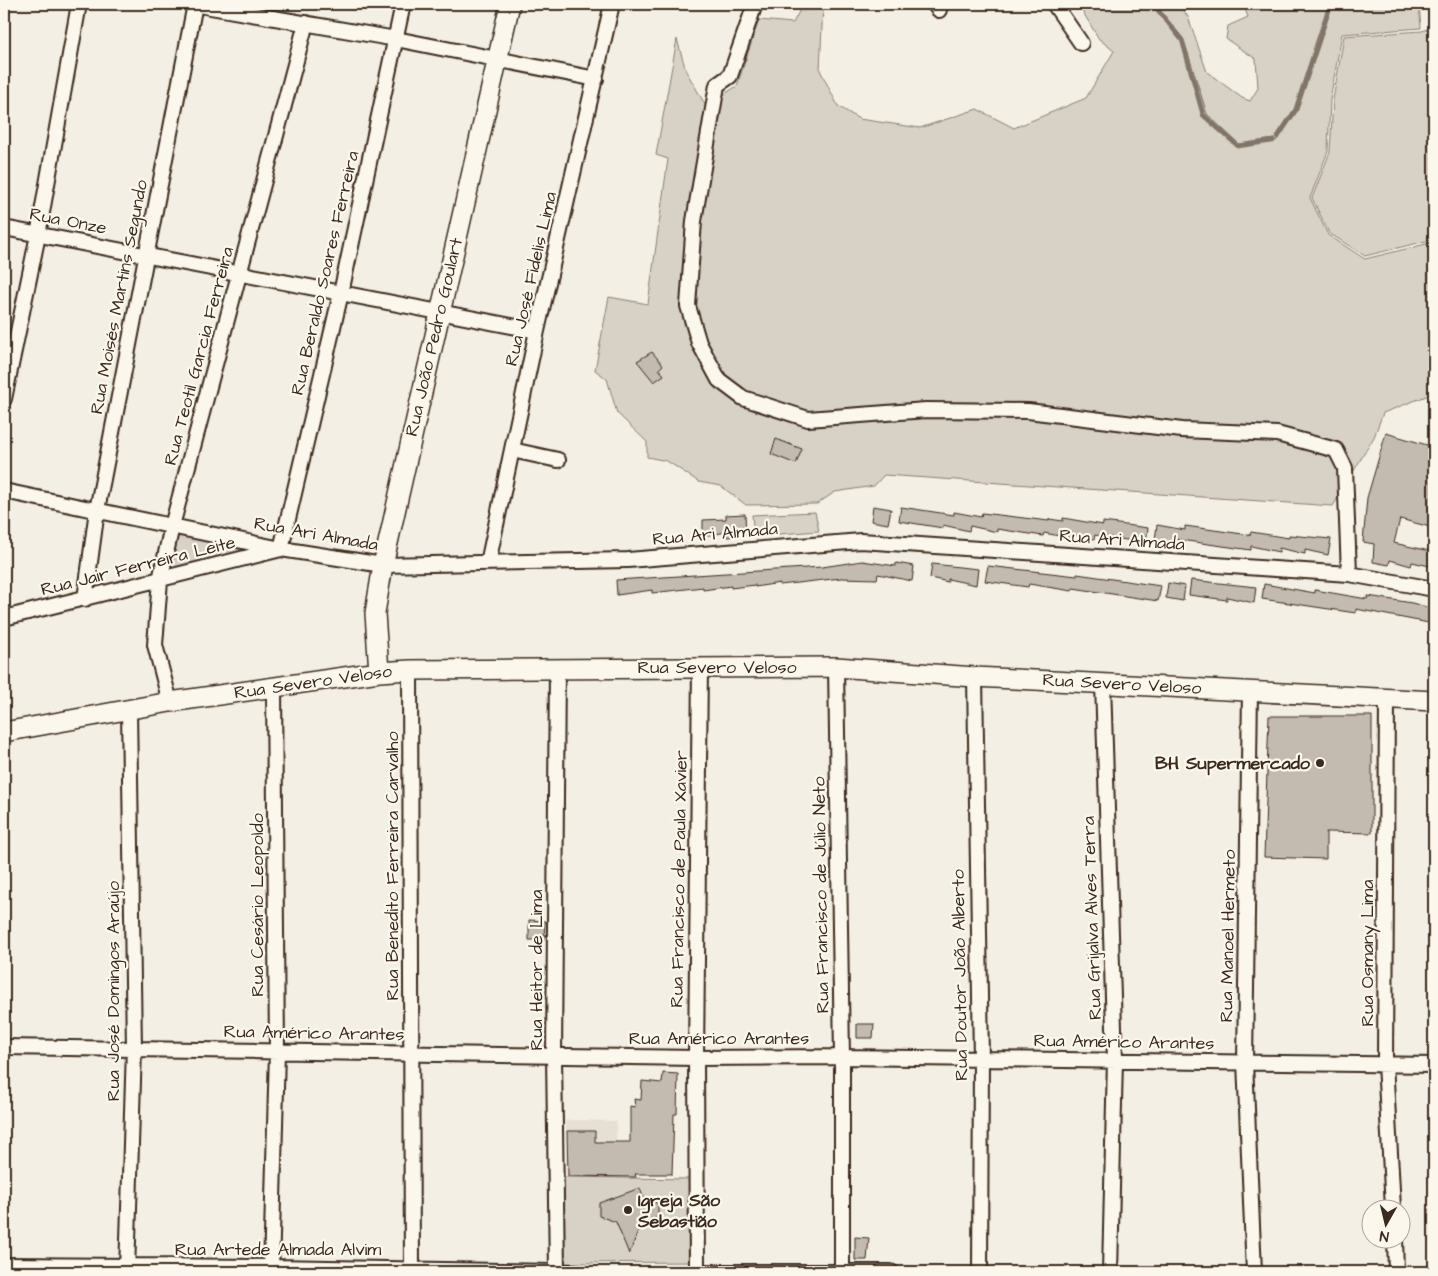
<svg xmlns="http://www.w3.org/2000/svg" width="1438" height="1276" viewBox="0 0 1438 1276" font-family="'Architects Daughter',sans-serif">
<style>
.built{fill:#e5dfd4}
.green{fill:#d8d1c6;stroke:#8a7e72}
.water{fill:#afa69a;stroke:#817468}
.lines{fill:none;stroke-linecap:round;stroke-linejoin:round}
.stream{stroke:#817468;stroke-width:4.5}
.building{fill:#c3bbb0;stroke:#3b2a1e}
.street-casing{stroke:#3b2a1e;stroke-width:18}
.secondary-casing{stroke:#3b2a1e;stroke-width:22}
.street{stroke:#fbf7ec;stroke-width:14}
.secondary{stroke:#fbf7ec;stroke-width:19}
.poi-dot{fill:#3b2a1e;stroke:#fbf7ec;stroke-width:2}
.labels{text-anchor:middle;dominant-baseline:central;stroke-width:4.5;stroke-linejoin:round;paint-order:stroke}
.street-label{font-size:18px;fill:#3b2a1e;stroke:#fbf7ec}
.poi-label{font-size:18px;font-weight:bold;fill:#3b2a1e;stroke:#fbf7ec;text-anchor:end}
</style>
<rect width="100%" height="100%" fill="#f3efe4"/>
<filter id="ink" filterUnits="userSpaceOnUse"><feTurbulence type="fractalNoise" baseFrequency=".02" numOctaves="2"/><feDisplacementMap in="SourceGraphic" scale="10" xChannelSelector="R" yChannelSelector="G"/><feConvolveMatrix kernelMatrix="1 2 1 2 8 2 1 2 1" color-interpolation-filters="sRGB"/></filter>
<g filter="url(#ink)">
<path class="built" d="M566 1120 616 1121 617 1177H567Z"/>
<path class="green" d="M803 4 823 5 820 70 838 106 859 119 920 128 977 109 1014 128 1086 98 1114 51 1099 39 1078 4H1179L1188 17 1207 72 1242 98 1250 101 1258 88 1256 59 1226 39 1228 26 1248 17 1243 4H1419L1421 28 1342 34 1330 100 1328 151 1310 198 1328 235 1365 259 1434 242V388L1429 395 1383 413 1374 437 1333 506 884 475 874 486 835 492 817 504 746 505 721 486 699 482 667 461 647 457V442L617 413 607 379 595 370 609 297 648 304 668 159 656 155 677 39 686 71 706 106 737 86 759 20 793 23Z
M1434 27V239L1365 256 1329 233 1312 198 1330 152 1333 100 1344 36 1422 31Z
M815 512 819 531 754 536 752 515Z
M182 534 242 548 246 552 176 573 169 567 175 539Z
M564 1177 691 1179V1262L565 1263Z"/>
<path class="water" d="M1152 4H1155L1184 40 1207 114 1239 144 1274 139 1294 109 1328 4H1331L1296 110 1276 141 1238 146 1203 115 1182 40Z"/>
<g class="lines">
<path class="stream" d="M1153 4 1182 40 1203 115 1238 146 1273 141
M1278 137 1296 110 1331 4"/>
</g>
<path class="building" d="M652 352 663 365 659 369 664 375 654 382 637 361Z
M1386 433 1434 447V528L1400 519 1394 543 1434 552V567L1412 562 1411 566 1390 560 1389 565 1373 562 1374 544 1363 542 1367 498Z
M776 439 802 449 796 464 771 454Z
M873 506 891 509 888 524 871 521Z
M901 507 954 515V512L981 517 982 513 1049 521V519L1063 521V518L1103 525V522L1148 528 1146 543 1095 535 1094 539 1071 534 1070 538 1044 533 1043 536 997 529V532L970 526 969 531 943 525V528L899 521Z
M745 514 746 535 727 537V532L703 536V520L726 519V515Z
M1157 525 1185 530V526L1250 535 1251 532 1289 538V535L1331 539 1328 555 1305 550V554L1279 548V552L1251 546V550L1173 539V543L1155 540Z
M862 561 896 566V563L914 566 912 581 878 574 877 579 841 578 780 585V583L755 587V585L731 588V586L703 590V587L652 593V590L617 595 616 580 822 567Z
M932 564 978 569 976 585 948 579V582L930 578Z
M988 566 1077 576V574L1161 586 1158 601 1073 588 1072 591 1029 584 1028 587 985 581Z
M1191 580 1256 587 1254 603 1227 597V600L1189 595Z
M1168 583 1185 586 1183 601 1166 598Z
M1264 584 1315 593V590L1367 599 1368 596 1412 603 1434 609V624L1356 609V613L1262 599Z
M1269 716H1372V833L1326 832V859L1264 857Z
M529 920 545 921 544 940H529Z
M857 1024H874L873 1038H857Z
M663 1073 678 1074 677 1114H674L672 1174H635L636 1177 568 1176 567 1131H595V1142H630V1106L635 1107 634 1099 641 1100 642 1081 662 1083Z
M640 1188 643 1197 658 1204V1217L642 1222 629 1254 616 1222 599 1216V1203Z
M855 1237 869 1238 867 1260H855Z"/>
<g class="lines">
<defs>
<path id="street" d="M193 4 396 39 596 79
M755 4 730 76 717 85 694 221 688 306 699 343 719 380 743 398 808 419 926 410 1028 411 1182 430 1277 434 1336 450 1345 468 1349 574
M934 4 939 10
M1054 4 1081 43
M4 228 537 331
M4 399 38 235 79 4
M512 450 558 460
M4 491 281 549 383 565 628 560 861 541 1349 574 1434 589
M488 563 537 331 612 4
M85 599 97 510 195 4
M4 618 281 549 341 293 403 4
M557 667 554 1056 557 1272
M836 667 842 1057V1272
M410 670 412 1272
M975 677 981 1059 980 1272
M1103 683 1115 1060 1110 1272
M1250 690 1245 1062 1254 1272
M1387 698 1385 1063 1393 1208
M170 702 155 645 160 580 172 526 306 23
M4 1047 696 1058 842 1057 1434 1065
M1395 1238 1396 1272
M4 1265 271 1267 552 1272
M127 1272 134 1048 129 710
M271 1272 277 1052 274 688
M565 1272H574
M697 1272 696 1058 700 667
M702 1272H891"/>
<path id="secondary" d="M379 672 375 613 383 565 510 4
M4 732 170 702 379 672 410 670 836 667 975 677 1434 701"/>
</defs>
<use href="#street" class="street-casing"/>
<use href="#secondary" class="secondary-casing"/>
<use href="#street" class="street"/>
<use href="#secondary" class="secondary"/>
</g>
</g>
<g class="poi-dot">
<circle cx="1320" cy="763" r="5"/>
<circle cx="628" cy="1210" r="5"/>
</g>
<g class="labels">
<g class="street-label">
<text transform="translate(68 221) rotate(11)">Rua Onze</text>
<text transform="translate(325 273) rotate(-77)">Rua Beraldo Soares Ferreira</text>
<text transform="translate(531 279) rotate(-77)">Rua José Fidelis Lima</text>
<text transform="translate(119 297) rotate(-79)">Rua Moisés Martins Segundo</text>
<text transform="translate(434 337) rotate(-77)">Rua João Pedro Goulart</text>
<text transform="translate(199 356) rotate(-75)">Rua Teotil Garcia Ferreira</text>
<text transform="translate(316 534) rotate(10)">Rua Ari Almada</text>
<text transform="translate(715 534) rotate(-5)">Rua Ari Almada</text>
<text transform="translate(1122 540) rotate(4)">Rua Ari Almada</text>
<text transform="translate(138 566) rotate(-14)">Rua Jair Ferreira Leite</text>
<text x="717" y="667">Rua Severo Veloso</text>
<text transform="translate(313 682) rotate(-8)">Rua Severo Veloso</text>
<text transform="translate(1122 684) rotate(3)">Rua Severo Veloso</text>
<text transform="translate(392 866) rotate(-90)">Rua Benedito Ferreira Carvalho</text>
<text transform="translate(679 879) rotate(-89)">Rua Francisco de Paula Xavier</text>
<text transform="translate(821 895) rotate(-91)">Rua Francisco de Júlio Neto</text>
<text transform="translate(257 905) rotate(-90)">Rua Cesário Leopoldo</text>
<text transform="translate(1092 918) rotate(-92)">Rua Grijalva Alves Terra</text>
<text transform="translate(1228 936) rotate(-89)">Rua Manoel Hermeto</text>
<text transform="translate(1367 953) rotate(-90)">Rua Osmany Lima</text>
<text transform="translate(536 970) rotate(-90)">Rua Heitor de Lima</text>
<text transform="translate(960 975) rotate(-91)">Rua Doutor João Alberto</text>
<text transform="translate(113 991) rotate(-90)">Rua José Domingos Araújo</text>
<text transform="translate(314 1033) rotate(1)">Rua Américo Arantes</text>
<text x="719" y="1038">Rua Américo Arantes</text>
<text transform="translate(1124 1042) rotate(1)">Rua Américo Arantes</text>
<text x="278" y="1249">Rua Artede Almada Alvim</text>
</g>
<g class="poi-label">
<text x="1310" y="763">BH Supermercado</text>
<text x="638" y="1200" text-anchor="start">Igreja São<tspan x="638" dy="21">Sebastião</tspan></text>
</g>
</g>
<rect width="1438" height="1276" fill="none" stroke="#fbf7ec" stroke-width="20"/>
<rect x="10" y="10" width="1418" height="1256" fill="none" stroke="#3b2a1e" stroke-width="2" filter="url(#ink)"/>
<g transform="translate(1386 1224) rotate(188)"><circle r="24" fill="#fbf7ec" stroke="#aea59a"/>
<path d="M0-4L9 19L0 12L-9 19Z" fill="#3b2a1e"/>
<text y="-8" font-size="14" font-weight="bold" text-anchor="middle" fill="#3b2a1e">N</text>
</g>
</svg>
